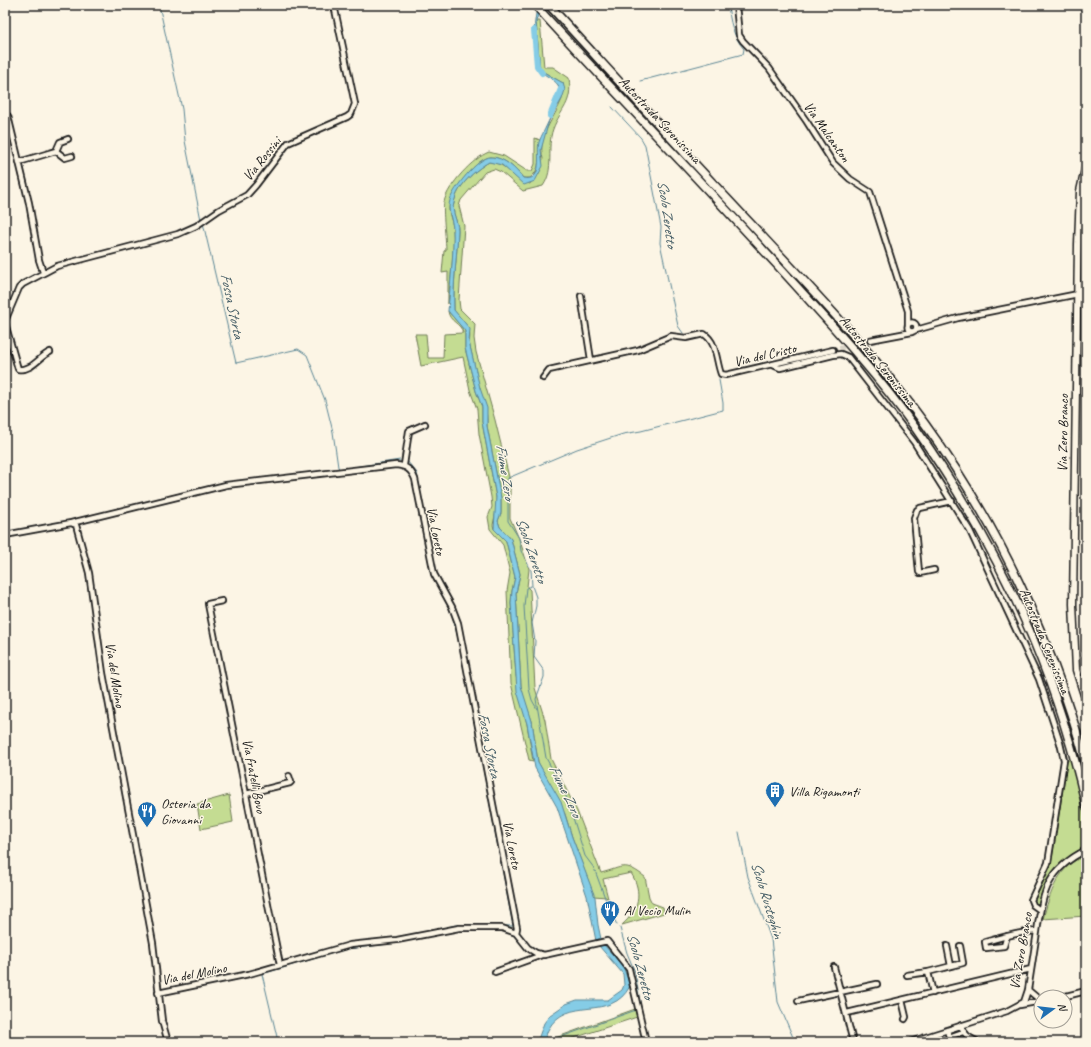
<svg xmlns="http://www.w3.org/2000/svg" width="1091" height="1047" viewBox="0 0 1091 1047" font-family="Caveat,sans-serif">
<style>
.green{fill:#c4dc92;stroke:#707c57}
.water{fill:#85cce6;stroke:#5b8695}
.lines{fill:none;stroke-linecap:round;stroke-linejoin:round}
.stream{stroke:#5b8695;stroke-width:1}
.river{stroke:#85cce6;stroke-width:6}
.minor-tunnel{stroke:#dad4c7;stroke-width:4.5;stroke-dasharray:4.5 2;stroke-linecap:butt}
.minor-casing{stroke:#1c1c1c;stroke-width:8}
.major-casing{stroke:#1c1c1c;stroke-width:9}
.highway-casing{stroke:#1c1c1c;stroke-width:10}
.minor{stroke:#fcf5e5;stroke-width:4.5}
.major{stroke:#fcf5e5;stroke-width:6}
.highway{stroke:#fcf5e5;stroke-width:7}
.labels{text-anchor:middle;dominant-baseline:central;stroke-width:3;stroke-linejoin:round;paint-order:stroke}
.street-label{font-size:14px;fill:#1c1c1c;stroke:#fcf5e5}
.poi-label{font-size:14px;fill:#1c1c1c;stroke:#fcf5e5;text-anchor:start}
.water-label{font-size:15px;font-style:italic;fill:#415a63;stroke:#fcf5e5}
</style>
<rect width="100%" height="100%" fill="#fcf5e5"/>
<filter id="ink" filterUnits="userSpaceOnUse"><feTurbulence type="fractalNoise" baseFrequency=".025" numOctaves="2"/><feDisplacementMap in="SourceGraphic" scale="8" xChannelSelector="R" yChannelSelector="G"/><feConvolveMatrix kernelMatrix="1 2 1 2 8 2 1 2 1" color-interpolation-filters="sRGB"/></filter>
<g filter="url(#ink)">
<path class="green" d="M536 21H540L544 67H553L569 78C573 104 561 108 553 129 546 148 555 169 543 186L523 191 501 172 494 169 485 172 461 200 459 206 464 226 459 300 460 309 475 324 474 338 476 352 495 420 510 481V518L520 541 529 569 527 587 530 590 535 688 545 720 551 759 577 811 601 873C624 867 624 861 645 877L649 897 652 903 663 907 664 913 622 925C639 910 643 892 631 873L603 879 609 902 606 897 594 896 572 837 565 814 538 762 532 721 524 699 521 686 516 593 520 574 511 539 500 527 498 521 501 513V498L487 426C488 411 483 400 479 386 476 371 472 357 469 342 473 327 461 321 454 310 453 283 457 257 458 230 458 221 451 212 454 203 457 186 475 170 489 162 509 163 511 179 530 184L543 159C537 135 554 120 562 99 563 95 563 88 563 83L540 70Z
M535 138 540 140C537 154 543 168 530 178H523C516 169 504 157 491 157 476 157 449 195 449 209 449 215 452 221 453 227 455 252 450 279 448 304V272L442 273 444 251 446 250C446 240 442 209 444 202 448 185 473 158 489 152L504 156 527 171H532L535 164Z
M448 311 465 331V348L476 391 482 407V422L496 497 497 506 493 525 494 529 506 541 515 577 512 591 511 603 516 676 527 724 533 761 529 760 511 683 507 591 510 573 503 545 490 529 488 517 492 507 491 497 479 434 477 409 470 390 463 357 421 366 415 334H426L428 358H443L444 334 463 333C461 323 449 322 448 311Z
M1071 759 1086 823V847C1061 857 1042 880 1039 907L1035 905 1034 902 1051 865 1067 763 1068 760Z
M229 795 233 822 201 829 197 804Z
M1086 856V916L1043 919C1050 894 1058 864 1086 856Z
M635 1009 637 1017 562 1042H544Z"/>
<path class="water" d="M538 5H542L536 21 540 70 563 83 565 90 562 99 549 121 544 139 541 150 543 166 535 181 524 185 502 165 489 162C475 170 457 186 454 203 451 212 458 221 458 230 457 257 453 283 454 310L470 329 469 342 480 388 487 408V426L501 498V513L498 521 500 527 511 539 520 574 516 593 521 686 532 721 538 762 561 802 572 837 595 897 598 925 601 939 596 941 587 896 557 807 535 768 527 724 517 691 511 603 512 591 515 577 506 541 494 529 496 497 482 422V407L476 391 465 348V331L448 311C450 284 454 254 453 228 452 219 447 210 450 200 453 189 478 157 491 157 504 157 516 169 523 178 545 183 536 152 539 142 543 131 564 95 558 85 554 79 544 75 538 70 534 49 532 26 538 5Z
M604 945 623 966 630 986C611 1023 567 994 548 1030 546 1034 546 1038 544 1042H537L544 1023 550 1015 566 1004 577 1000H608L622 990 624 985 623 974 599 946Z"/>
<g class="lines">
<path class="stream" d="M159 5 182 109 185 141 201 220
M640 81 743 54 744 49C733 37 730 21 728 5
M612 107 641 138 645 145 661 227 660 243 678 326 683 333
M203 223 236 363 298 349 307 355 325 400 333 432 338 467 340 469 400 460
M407 461 417 473 427 531
M432 551V560
M531 586 526 588 524 606 529 689 532 700 537 709
M568 803 564 790 546 758 536 699 544 677V671L534 657 535 641 532 623 536 606V597L532 586 531 570 521 551 519 538 508 521V478L577 449 623 434 641 431 723 410V403L719 380
M570 808 585 856 594 868 608 906 617 925
M739 832 748 877 771 939 778 1002 795 1042
M620 928 627 953 635 972 641 1008
M396 938 456 925 513 926 459 642 450 607
M274 1042 277 1041V1037L262 974 347 949 397 943
M547 1042 636 1010"/>
<path class="river" d="M534 30 537 66 542 73
M550 116 561 89"/>
<path class="minor-tunnel" d="M833 350 870 340"/>
<defs>
<path id="minor" d="M736 5 739 35 743 41 769 68 807 122 833 163 850 179 870 192 908 311V325
M5 117 8 116 29 203 39 260 43 272
M56 151 65 158 72 156
M19 162 56 151 60 142 68 139
M581 296 591 360
M5 321 19 288 23 284 57 266 178 234 196 226 219 210 247 195 256 185 288 143 347 117 351 114 355 104 334 5
M907.5 327a4.5 4.5 0 1 1 9 0a4.5 4.5 0 1 1-9 0Z
M5 323 18 369C31 372 40 356 50 352
M916 330 958 318 1078 294
M870 340 912 332
M773 365 780 368 833 355 841 354 848 357 914 442 970 531 1039 679 1060 743 1064 760 1048 863 1031 900 1033 905 1040 910
M543 378 549 370 638 350 671 336 686 338 704 334C717 342 716 361 721 374L726 375 833 350
M404 465 409 431 425 424
M71 523 226 485 396 465C406 466 411 469 415 479L434 574 452 607 458 623 517 928 516 933
M5 535 71 523 76 525 89 573 103 673 153 943 162 1021 168 1042
M934 570 920 573 919 572 914 518 917 510 920 508 952 501
M222 601 208 604 280 965
M246 794 290 783 291 782 289 776
M1007 936 1004 946 986 948 985 942C1002 937 1020 932 1037 931
M947 946 951 966
M834 967 853 1042
M495 972 542 955
M907 975 928 972
M1028 990 1041 1001
M158 993 249 974 350 945 397 940 459 928H502L516 933 528 948 536 953 544 955 607 941 629 969 646 1042
M933 993 928 972 963 963 960 946
M1062 997 1086 991
M902 1000 906 1017 905 1019
M798 1001 877 984
M1020 1005 1041 1001
M847 1013 1031 969
M961 1025C964 1035 969 1038 978 1042
M947 1030 949 1037 963 1032
M910 1042 1007 1011 1024 1002 1028 990C1031 971 1034 951 1037 932 1042 892 1048 869 1086 850"/>
<path id="major" d="M1086 165 1080 191 1078 244 1073 604 1076 670 1086 701"/>
<path id="highway" d="M535 5C615 93 698 178 778 266 826 319 875 371 916 429 996 543 1056 670 1086 806
M549 5C616 78 683 152 751 224 811 289 873 352 925 424 999 526 1053 643 1086 764"/>
</defs>
<use href="#minor" class="minor-casing"/>
<use href="#major" class="major-casing"/>
<use href="#highway" class="highway-casing"/>
<use href="#minor" class="minor"/>
<use href="#major" class="major"/>
<use href="#highway" class="highway"/>
</g>
</g>
<defs>
<symbol id="building-pin" viewBox="-11 -11 22 30"><path d="M0 17L-7.5 6A9.5 9.5 0 1 1 7.5 6Z" fill="#1f6fb2" stroke="#fcf5e5"/><path d="M-4-6H4V6H1V3H-1V6H-4ZM-2.5-4.3h1.7v1.8h-1.7ZM.8-4.3h1.7v1.8H.8ZM-2.5-1h1.7V.8h-1.7ZM.8-1h1.7V.8H.8Z" fill="#fff"/></symbol>
<symbol id="restaurant-pin" viewBox="-11 -11 22 30"><path d="M0 17L-7.5 6A9.5 9.5 0 1 1 7.5 6Z" fill="#1f6fb2" stroke="#fcf5e5"/><path d="M-5-6h1v4h1v-4h1v4h1v-4h1v5L-1.5 .5V6h-2V.5L-5-1ZM5-6V6H3V1.5H1.5Q1.5-4 5-6Z" fill="#fff"/></symbol>
</defs>
<g fill-rule="evenodd">
<use href="#building-pin" x="764" y="780" width="22" height="30"/>
<use href="#restaurant-pin" x="136" y="800" width="22" height="30"/>
<use href="#restaurant-pin" x="599" y="899" width="22" height="30"/>
</g>
<g class="labels">
<g class="street-label">
<text transform="translate(660 120) rotate(47)">Autostrada Serenissima</text>
<text transform="translate(827 132) rotate(55)">Via Malcanton</text>
<text transform="translate(262 159) rotate(-51)">Via Rossini</text>
<text transform="translate(765 355) rotate(-13)">Via del Cristo</text>
<text transform="translate(878 361) rotate(51)">Autostrada Serenissima</text>
<text transform="translate(1063 433) rotate(-89)">Via Zero Branco</text>
<text transform="translate(436 531) rotate(79)">Via Loreto</text>
<text transform="translate(1045 641) rotate(68)">Autostrada Serenissima</text>
<text transform="translate(115 675) rotate(81)">Via del Molino</text>
<text transform="translate(254 776) rotate(79)">Via fratelli Bovo</text>
<text transform="translate(512 845) rotate(79)">Via Loreto</text>
<text transform="translate(1021 951) rotate(-80)">Via Zero Branco</text>
<text transform="translate(194 974) rotate(-11)">Via del Molino</text>
</g>
<g class="poi-label">
<text x="789" y="791">Villa Rigamonti</text>
<text x="161" y="803">Osteria da<tspan x="161" dy="16">Giovanni</tspan></text>
<text x="624" y="910">Al Vecio Mulin</text>
</g>
<g class="water-label">
<text transform="translate(667 214) rotate(82)">Scolo Zeretto</text>
<text transform="translate(232 306) rotate(78)">Fossa Storta</text>
<text transform="translate(505 472) rotate(81)">Fiume Zero</text>
<text transform="translate(531 550) rotate(71)">Scolo Zeretto</text>
<text transform="translate(489 745) rotate(79)">Fossa Storta</text>
<text transform="translate(565 791) rotate(64)">Fiume Zero</text>
<text transform="translate(767 900) rotate(73)">Scolo Rusteghin</text>
<text transform="translate(640 966) rotate(75)">Scolo Zeretto</text>
</g>
</g>
<rect width="1091" height="1047" fill="none" stroke="#fcf5e5" stroke-width="20"/>
<rect x="10" y="10" width="1071" height="1027" fill="none" stroke="#1c1c1c" stroke-width="1.5" filter="url(#ink)"/>
<g transform="translate(1053 1009) rotate(75)"><circle r="19" fill="#fcf5e5" stroke="#a29e95"/>
<path d="M0-3L7 15L0 10L-7 15Z" fill="#1f6fb2"/>
<text y="-6" font-size="11" font-weight="bold" text-anchor="middle" fill="#1c1c1c">N</text>
</g>
</svg>
